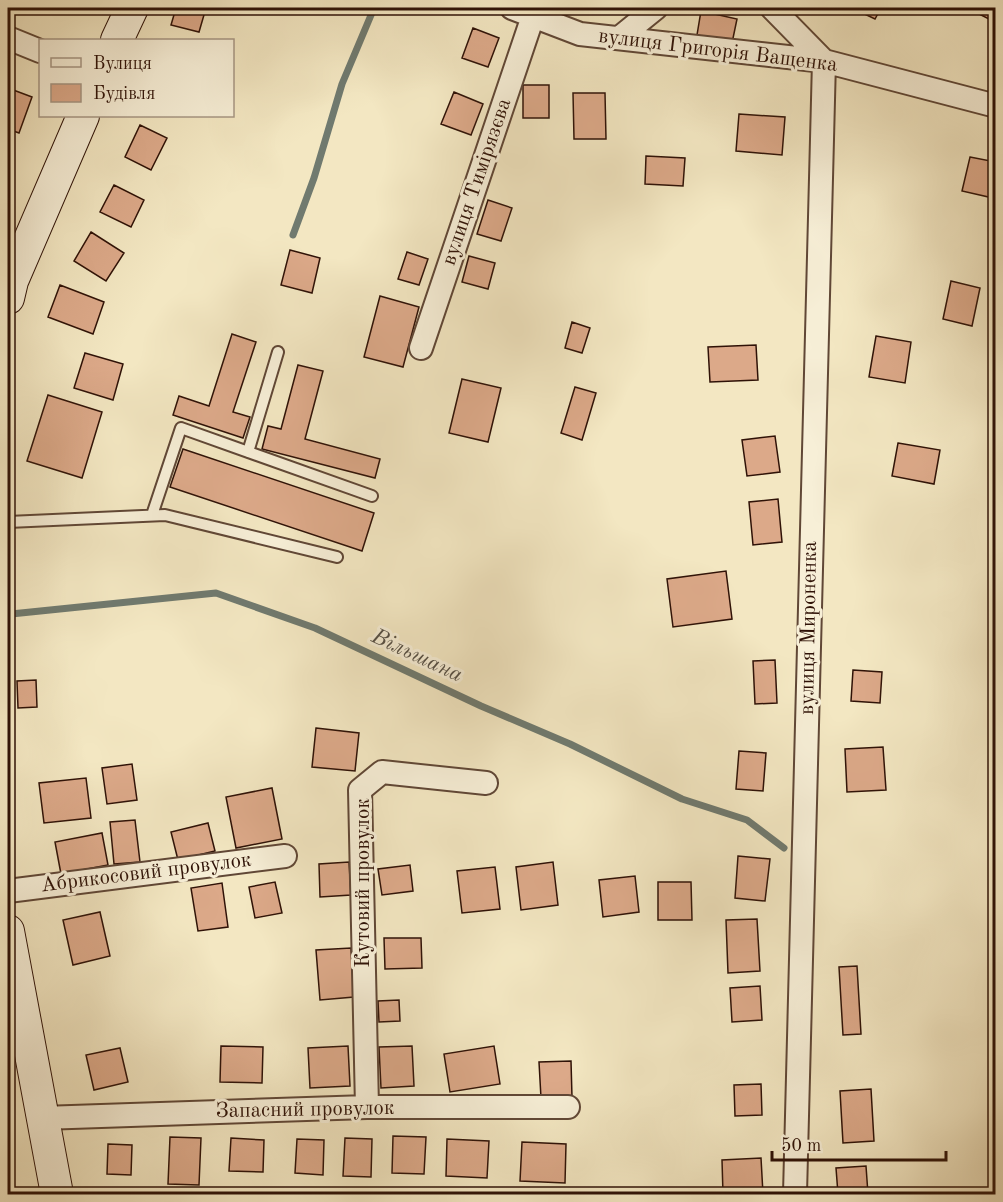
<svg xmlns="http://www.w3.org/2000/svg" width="1003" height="1202" viewBox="0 0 1003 1202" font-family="'Old Standard TT',serif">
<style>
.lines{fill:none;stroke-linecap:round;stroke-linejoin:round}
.stream{stroke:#707a6f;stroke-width:7}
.building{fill:#dca989;stroke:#2f1207;stroke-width:1.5}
.lane-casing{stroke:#604736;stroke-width:14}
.street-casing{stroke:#604736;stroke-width:26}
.secondary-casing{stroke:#2f1207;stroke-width:34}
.lane{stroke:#f7efd7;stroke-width:10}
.street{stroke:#f7efd7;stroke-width:22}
.secondary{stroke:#f7efd7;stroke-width:32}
.labels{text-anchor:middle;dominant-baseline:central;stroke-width:6;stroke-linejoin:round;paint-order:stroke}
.street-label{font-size:21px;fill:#2f1207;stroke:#f7efd7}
.water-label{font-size:22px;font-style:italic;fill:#554f44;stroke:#f7efd7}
</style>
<rect width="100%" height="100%" fill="#f3e7c2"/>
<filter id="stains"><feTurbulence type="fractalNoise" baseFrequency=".00333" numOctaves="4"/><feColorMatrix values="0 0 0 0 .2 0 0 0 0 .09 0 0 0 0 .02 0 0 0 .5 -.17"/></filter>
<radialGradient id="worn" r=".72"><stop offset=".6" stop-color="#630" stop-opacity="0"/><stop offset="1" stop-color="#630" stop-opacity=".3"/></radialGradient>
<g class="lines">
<path class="stream" d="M293 235 314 178 342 84 374 8
M11 614 216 593 315 628 481 706 570 744 682 799 747 820 784 848"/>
</g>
<path class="building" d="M176 8H206L199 32 171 25Z
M852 8H881L875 19Z
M967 8H994L989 19Z
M701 11 737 19 732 43 697 35Z
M473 28 499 38 488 67 462 58Z
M523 85H549V118H523Z
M8 88 32 97 19 133 8 129Z
M454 92 483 104 471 135 441 124Z
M573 93H605L606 139H574Z
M739 114 785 117 782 155 736 151Z
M140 125 167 138 151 170 125 157Z
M646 156 685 158 683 186 645 184Z
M970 157 996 162V186L993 198 962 191Z
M114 185 144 200 131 227 100 212Z
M488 200 512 208 501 241 477 234Z
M91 232 124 253 106 281 74 261Z
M290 250 320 258 312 293 281 285Z
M407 252 428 259 419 285 398 279Z
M469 256 495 263 488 289 462 282Z
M951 281 980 288 972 326 943 319Z
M60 285 104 302 93 334 48 317Z
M380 296 419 307 403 367 364 357Z
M572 322 590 328 582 353 565 348Z
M232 334 256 342 233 412 250 417 243 438 173 415 179 396 209 406Z
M876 336 911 342 905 383 869 377Z
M756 345 758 380 710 382 708 347Z
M85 353 123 364 113 400 74 388Z
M298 365 323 371 305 439 380 459 375 478 262 449 268 426 281 429Z
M462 379 501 388 488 442 449 433Z
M575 387 596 393 582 440 561 433Z
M48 395 102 412 82 478 27 461Z
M775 436 780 472 747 476 742 440Z
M898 443 940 450 934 484 892 476Z
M183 449 374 513 362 551 170 487Z
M778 499 782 542 753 545 749 502Z
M726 571 732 619 673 627 667 579Z
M775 660 777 703 755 704 753 661Z
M853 670 882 672 880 703 851 701Z
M36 680 37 707 18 708 17 681Z
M316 728 359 733 355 771 312 767Z
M883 747 886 790 847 792 845 749Z
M739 751 766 753 763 791 736 789Z
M132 764 137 800 107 804 102 768Z
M86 778 91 818 44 823 39 783Z
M272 788 282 839 236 848 226 797Z
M135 820 140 862 114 864 110 822Z
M208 823 215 851 178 860 171 832Z
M102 833 108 865 61 874 55 842Z
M738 856 770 859 765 901 735 898Z
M349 862 351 895 320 897 319 864Z
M553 862 558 905 521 910 516 867Z
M410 865 413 891 382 895 378 869Z
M495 867 500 909 462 913 457 871Z
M635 876 639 912 603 917 599 880Z
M275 882 282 913 255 918 249 887Z
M658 882H691L692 920H658Z
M222 883 228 927 198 931 191 888Z
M100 912 110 956 73 965 63 920Z
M757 919 760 971 728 973 726 920Z
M384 938H421L422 968 385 969Z
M351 948 354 997 320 1000 316 950Z
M857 966 861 1034 843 1035 839 967Z
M760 986 762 1020 732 1022 730 988Z
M399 1000 400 1021 379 1022 378 1001Z
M221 1046 263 1047 262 1083 220 1082Z
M348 1046 350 1086 310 1088 308 1048Z
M412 1046 414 1086 381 1088 379 1047Z
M494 1046 500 1084 450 1092 444 1054Z
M120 1048 128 1082 94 1090 86 1055Z
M571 1061 572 1097 541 1098 539 1062Z
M761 1084 762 1115 735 1116 734 1085Z
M871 1089 874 1141 843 1143 840 1091Z
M393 1136 426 1137 424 1174 392 1173Z
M170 1137 201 1138 199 1185 168 1184Z
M231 1138 264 1140 263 1172 229 1171Z
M345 1138 372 1139 371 1177 343 1176Z
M297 1139 324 1140 323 1175 295 1173Z
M447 1139 489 1141 487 1178 446 1176Z
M522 1142 566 1144 565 1183 520 1181Z
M108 1144 132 1145 131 1175 107 1174Z
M761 1158 763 1194H723L722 1160Z
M866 1166 868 1194H838L836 1168Z"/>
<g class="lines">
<defs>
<path id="lane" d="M248 452 278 352
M152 515 181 428 372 496
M8 522 165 515 337 557"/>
<path id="street" d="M512 8 580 34 824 61 996 106
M772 8 824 61 795 1194
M8 38 40 51
M619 38 656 8
M421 348 533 16
M8 891 285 856
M367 1107 360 790 382 772 486 783
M42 1118 367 1107H568"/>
<path id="secondary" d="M117 40 132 8
M8 298 12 281 83 116
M8 931 57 1194"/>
</defs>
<use href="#lane" class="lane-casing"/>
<use href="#street" class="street-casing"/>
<use href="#secondary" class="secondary-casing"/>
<use href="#lane" class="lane"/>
<use href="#street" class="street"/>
<use href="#secondary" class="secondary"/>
</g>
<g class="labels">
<g class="street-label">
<text transform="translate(718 51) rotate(7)">вулиця Григорія Ващенка</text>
<text transform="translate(477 182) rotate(-71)">вулиця Тимірязєва</text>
<text transform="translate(809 628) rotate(-89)">вулиця Мироненка</text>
<text transform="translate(146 873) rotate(-7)">Абрикосовий провулок</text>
<text transform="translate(363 883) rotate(-90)">Кутовий провулок</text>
<text transform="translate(305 1110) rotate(-1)">Запасний провулок</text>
</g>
<g class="water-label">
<text transform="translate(417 656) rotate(25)">Вільшана</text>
</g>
</g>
<rect width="1003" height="1202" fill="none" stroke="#f3e7c2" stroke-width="30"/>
<rect x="9" y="9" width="985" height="1184" fill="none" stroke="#2f1207" stroke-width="3"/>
<rect x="15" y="15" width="973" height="1172" fill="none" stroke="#2f1207" stroke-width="1.5"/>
<rect x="39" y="39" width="195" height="78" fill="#f7efd7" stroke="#a79784" stroke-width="1.5"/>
<rect x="51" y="58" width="30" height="9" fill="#f7efd7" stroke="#a79784" stroke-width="1.5"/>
<text x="93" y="69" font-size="18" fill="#2f1207">Вулиця</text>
<rect x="51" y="84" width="30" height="18" fill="#dca989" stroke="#a79784" stroke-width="1.5"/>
<text x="93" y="99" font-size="18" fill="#2f1207">Будівля</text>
<path d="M772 1151v9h174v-9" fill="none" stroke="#2f1207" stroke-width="3"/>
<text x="781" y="1151" font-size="18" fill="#2f1207" stroke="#f7efd7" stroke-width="4.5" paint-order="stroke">50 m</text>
<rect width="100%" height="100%" filter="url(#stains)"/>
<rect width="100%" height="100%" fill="url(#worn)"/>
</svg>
